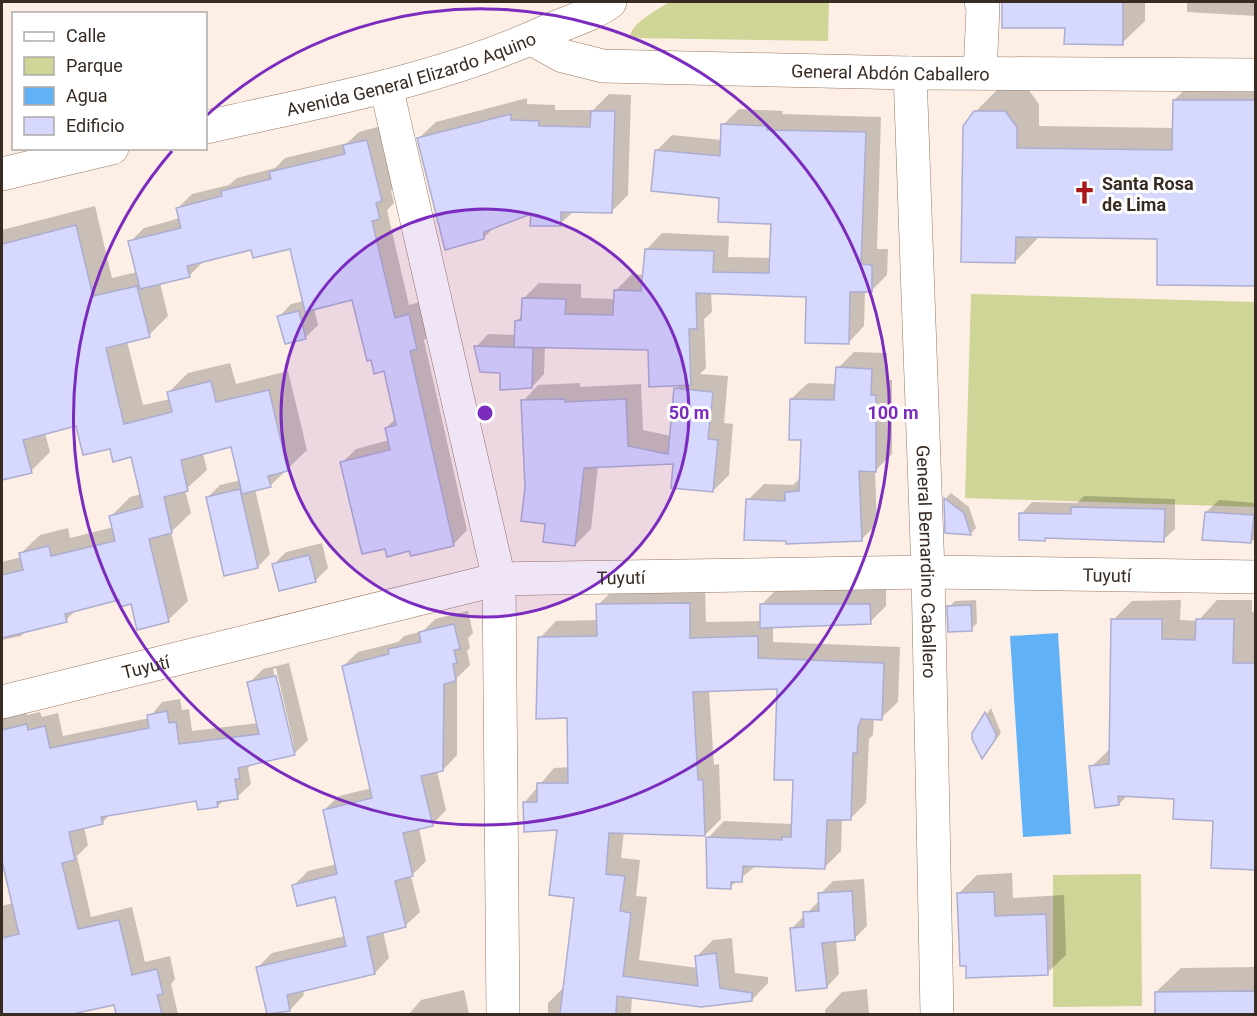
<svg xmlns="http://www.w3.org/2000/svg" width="1257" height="1016" viewBox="0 0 1257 1016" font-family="Roboto,sans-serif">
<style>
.green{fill:#cfd596}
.water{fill:#61b1f6}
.shadow{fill:#0003;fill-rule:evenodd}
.building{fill:#d7d8fd;stroke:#acadd0;stroke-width:1.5}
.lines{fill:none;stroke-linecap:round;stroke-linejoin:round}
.minor-casing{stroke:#977962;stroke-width:34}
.major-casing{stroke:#977962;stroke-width:34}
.minor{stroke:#fff;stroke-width:33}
.major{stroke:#fff;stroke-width:33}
.ring{fill:none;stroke:#7b2cbf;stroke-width:3}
.labels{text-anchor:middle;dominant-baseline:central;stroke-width:6;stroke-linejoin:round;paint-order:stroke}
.street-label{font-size:18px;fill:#382b22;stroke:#fff}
.poi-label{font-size:18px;font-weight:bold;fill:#382b22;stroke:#fff;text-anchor:start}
.centre{fill:#7b2cbf;stroke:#fff;stroke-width:3}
.ring-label{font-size:18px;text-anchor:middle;font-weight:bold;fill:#7b2cbf;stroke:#fff;stroke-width:6;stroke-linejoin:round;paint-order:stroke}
</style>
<rect width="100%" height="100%" fill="#fdefe5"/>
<path class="green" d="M669 2H829L828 41 630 38C630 23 658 10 669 2Z
M971 294 1255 302V507L965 498Z
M1141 874 1142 1006 1053 1007V875Z"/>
<path class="water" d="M1058 633 1071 834 1023 837 1010 636Z"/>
<path class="shadow" d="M1004 2H1145V21L1122 43 1066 26H1004Z
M1187 2H1256V16L1187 12Z
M1197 78H1256V284L1158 237 1037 236V239L1015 262 975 112 998 89H1028L1039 104V126L1174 128V100Z
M609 94 631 95 628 195 612 211H574L560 224 532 212 495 226 484 238 419 138 436 122 527 98V104L555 105V110H593Z
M739 109 783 111 782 114 881 117 877 249H888L887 275 871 291H865L864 326 849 342 807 296 711 292 712 312 704 319 706 368 700 374 728 376 724 423 733 424 729 475 713 491 675 463 598 466 591 529 575 545 547 523 527 487 523 401 538 385 580 383V387L641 384 643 430 671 436 676 389 680 384 649 348 545 346 544 374 532 387 502 372 476 347 488 334 516 335 517 321 523 315V299L539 283 581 284V298L615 299 616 290 632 274 644 275 647 249 662 233 729 236 728 257 771 258 772 223 720 196 656 151 672 135 722 140 723 125Z
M381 126 395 186 391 191 394 203 387 210 409 305 423 301 431 334 424 340 467 530 453 545 411 549 386 547 342 463 356 449 389 440 386 428 396 418 385 370 353 299 314 308 318 325 305 338 279 317 291 304 304 301 291 247 252 249 203 262 189 276 160 283 168 316 149 335 127 341 143 405 170 399 169 392 188 373 230 363 236 384 288 371 307 450 270 486 255 489 270 554 258 567 207 498 220 485 241 480 232 445 203 453 207 470 185 490 191 513 171 532 188 601 168 620 120 599 77 609 66 620 26 630 21 636 2 640V562L21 557 20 554 40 535 68 528 70 538 114 527 111 516 130 497 141 494 132 455 111 447 77 424 45 433 50 452 31 471 2 478V230L95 206 112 278 137 272 130 242 144 228 180 218 178 208 192 194 229 185 237 178 275 168 285 158 347 143 359 132Z
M854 352 887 353V380H892V454L875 471 877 524 861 540 748 500 764 484 793 485 801 477 803 439 791 399 808 383 836 384 838 368Z
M951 493 969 507 976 528 970 534 947 532 946 498Z
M1084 496 1175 499V529L1163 540 1047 537 1045 539 1021 514 1032 502 1077 503Z
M1219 500 1256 503V537L1251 542 1206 512Z
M322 543 328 568 315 581 274 564 286 552Z
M705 587 706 622 762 621 761 605 777 589H886V606L870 622 773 626V642L900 647 898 702 881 718H874L873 735 869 739 866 803 850 819H842L841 851 824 868 757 865 730 887 708 838 724 821 793 824 795 779 779 688 709 690 714 765 719 764 721 819 705 835 624 832 621 858 640 860 636 896 647 897 639 960 698 968 697 956 713 940 732 938 735 973 768 977V983L752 1000 632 996 631 1014H548V1003L564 987 576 897 558 829 524 803 554 768 570 767 569 717 540 638 556 621 598 620V605L614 589Z
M976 600 977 623 971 629 949 607 955 601Z
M1181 600 1180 620 1198 621 1217 600H1252V612L1256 611V868L1215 819 1176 797 1128 795 1119 804 1091 767 1111 748 1113 620 1132 601Z
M468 611 473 633 468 638 470 648 467 651 470 665 457 678V755L443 770 437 771 446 810 432 825 419 828 426 861 411 876 420 912 405 926 383 931 389 958 375 973 303 990 304 995 290 1010 268 1014 258 967 272 953 345 936 336 895 294 885 308 871 337 864 324 810 339 796 372 788 343 666 358 652 398 642 404 636 423 631 435 619Z
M289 663 308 740 294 754 253 763 248 768 251 784 237 797 224 800 218 806 197 799 111 813 102 823 84 827 88 845 77 856 91 917 132 907 145 962 170 956 175 979 171 984 178 1014H118L115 1003 67 1014H2V906L13 903 2 852V716L26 710 27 715 40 712 42 717 58 713 63 736 149 718 162 702 180 699 182 710 189 709 192 731 258 723 249 683 263 669ZM276 668 294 746H291L273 669Z
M991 708 1001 733 983 757 974 733Z
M1012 873 1013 898 1064 895 1066 955 1047 973 958 894 977 875Z
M864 879 867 926 854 939 836 940 839 974 827 987 791 929 820 900V894L833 881Z
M1256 967V1014H1157L1156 992 1181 968Z
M867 989 869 1014H825V1010L842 992Z
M464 990 469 1014H409L421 1000Z"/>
<path class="building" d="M1002 2H1123V45L1064 44 1065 28H1002Z
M1173 100H1256V286L1157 285V239L1016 237 1015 263 961 262 963 126 974 111H1005L1017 127V148L1172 150Z
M591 111H615L612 213 561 212V226H530L531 214 484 232V239L445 250 417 138 511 114V120L539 121V126L590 127Z
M721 124 767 126V130L866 132 861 264 872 265V292H850L849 344 805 343 806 297 696 293 697 329H689L691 385 649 387 648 350 514 347 515 321 521 320 522 298 566 299 565 314 613 315 614 290 641 291 645 249 714 251 713 272 769 273 771 224 718 222 719 198 651 191 655 150 720 156Z
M367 140 382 201 376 203 380 219 372 221 395 318 409 314 417 349 410 351 454 546 411 556 409 551 387 557 385 549 362 554 340 462 390 450 385 428 396 425 384 371 374 374 371 360 367 361 352 300 305 312 290 249 253 258 251 250 187 266 190 277 140 289 128 241 181 228 176 208 222 196 221 191 271 179 269 172 345 154 343 145Z
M76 225 93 296 137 286 150 337 106 348 124 424 172 412 167 392 211 381 216 402 269 390 288 471 268 476 271 487 242 494 231 447 181 460 188 491 164 497 172 533 149 539 169 622 137 630 131 604 120 607 119 600 65 614 67 622 2 638V575L23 570 19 553 49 546 51 556 115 541 109 516 143 507 131 457 113 462 110 449 83 455 76 426 23 440 32 473 2 480V244Z
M299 311 306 339 285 344 277 316Z
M474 346 533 348 532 388 500 390V373L480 372Z
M836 367 872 369 871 395H876V472L859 471 862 541 786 544V541L744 540 746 499 785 501V492L799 491 801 440H789L790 399 834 400Z
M674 388 713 392 708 439 718 440 713 492 671 488 673 464 584 468 575 546 543 542 545 524 521 521 525 487 521 400 565 399V402L626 399 628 446 668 454Z
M240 489 258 568 224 576 206 497Z
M944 498 964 513 971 535 945 533Z
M1071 507 1165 509 1164 542 1045 538V541L1019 540V513L1071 514Z
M1205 512 1254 515 1251 543 1202 540Z
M309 555 316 582 279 591 272 564Z
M690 603V638L758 636V658L884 663 882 720 861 719 858 727 857 753H853L851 820H827L825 869 743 866 742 882H731V889L707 888 706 837 782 840V837H791L793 780H774L777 689 693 692 698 780H703L705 836 609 833 606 874 625 876 620 911 631 913 623 976 698 986 695 956 716 953 720 988 752 993V1001L701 1007 617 996 616 1014H560L574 898 549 895 557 830 524 832 523 802H537V783H568L567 718 536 719 538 637 597 636 596 604Z
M760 604H870L871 624 760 628Z
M971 605 972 631 948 632 947 606Z
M1111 619H1162V639L1195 640 1196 619H1234L1233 663H1256V870L1211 868 1213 821 1173 819 1174 799 1118 796 1119 805 1095 808 1089 766 1109 764Z
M454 624 460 649 454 650 457 663 453 664 456 681 444 684 443 771 421 776 433 826 403 833 413 876 395 881 406 927 367 937 375 974 287 995 290 1011 267 1014 256 967 346 946 335 897 297 906 292 885 337 874 323 810 372 798 342 666 389 654 388 649 421 642 419 632Z
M276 676 295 755 238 768 240 779H235L238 799 217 802 218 807 198 810 196 801 101 817 103 824 69 832 75 860 62 863 78 929 119 920 132 975 157 969 163 994 157 995 162 1014H116L114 1005 73 1014H2V938L19 934 2 861V730L27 724 28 730 45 726 50 748 149 728 147 715 167 711 169 723 176 722 179 744 259 734 247 682Z
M985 712 996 734 995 740 982 759 972 739V733Z
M852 891 855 940 822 943 827 988 796 991 790 928 804 927 803 912 819 911 818 893Z
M994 892 995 916 1046 914 1048 975 966 978V966H960L957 893Z
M1256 991V1014H1155V992Z"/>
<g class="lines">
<defs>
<g id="minor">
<path id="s1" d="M532 39 563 56 603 66 910 73 1256 75"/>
<path id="s2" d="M910 73 928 572 937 1014"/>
<path d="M980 73 983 8 981 2"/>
<path d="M386 86 499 579 503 1014"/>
<path id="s3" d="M2 702 499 579 928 572 1256 577"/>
</g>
<g id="major">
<path id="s4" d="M206 127C322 101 443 80 552 29 571 21 594 14 610 2"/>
<path d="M2 174 112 148"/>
</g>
</defs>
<use href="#minor" class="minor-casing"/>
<use href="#major" class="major-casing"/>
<use href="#minor" class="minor"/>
<use href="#major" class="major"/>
</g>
<circle cx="485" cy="413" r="204" fill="#7b2cbf" fill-opacity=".12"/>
<g class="ring">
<circle cx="485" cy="413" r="204"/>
<path d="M207 115A408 408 0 1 1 172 151"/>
</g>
<defs>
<symbol id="church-bare" viewBox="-9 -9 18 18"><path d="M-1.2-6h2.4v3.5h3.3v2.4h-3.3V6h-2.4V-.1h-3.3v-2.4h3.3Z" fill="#ab171b" stroke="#fff" stroke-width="2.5" paint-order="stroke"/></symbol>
</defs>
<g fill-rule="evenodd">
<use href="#church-bare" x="1068" y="176" width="33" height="33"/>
</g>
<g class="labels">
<g class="street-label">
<text stroke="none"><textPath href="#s4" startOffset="212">Avenida General Elizardo Aquino</textPath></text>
<text stroke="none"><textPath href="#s1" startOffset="364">General Abdón Caballero</textPath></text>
<text stroke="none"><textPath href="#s2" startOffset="489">General Bernardino Caballero</textPath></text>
<text stroke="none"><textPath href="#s3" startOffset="1120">Tuyutí</textPath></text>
<text stroke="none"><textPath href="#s3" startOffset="634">Tuyutí</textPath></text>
<text stroke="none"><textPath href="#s3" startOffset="148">Tuyutí</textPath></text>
</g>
<g class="poi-label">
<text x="1102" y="183">Santa Rosa<tspan x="1102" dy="21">de Lima</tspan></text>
</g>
</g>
<circle cx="485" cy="413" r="9" class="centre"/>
<g class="ring-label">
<text x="689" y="419">50 m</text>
<text x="893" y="419">100 m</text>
</g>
<rect width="1257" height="1016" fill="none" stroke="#382b22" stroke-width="6"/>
<rect x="12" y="12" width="195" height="138" fill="#ffffff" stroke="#afaaa7" stroke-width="1.5"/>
<rect x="24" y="32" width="30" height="9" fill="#ffffff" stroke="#afaaa7" stroke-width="1.5"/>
<text x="66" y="42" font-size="18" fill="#382b22">Calle</text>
<rect x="24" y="57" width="30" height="18" fill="#cfd596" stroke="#afaaa7" stroke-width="1.5"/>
<text x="66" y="72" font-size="18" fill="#382b22">Parque</text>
<rect x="24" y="87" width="30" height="18" fill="#61b1f6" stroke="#afaaa7" stroke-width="1.5"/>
<text x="66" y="102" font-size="18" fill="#382b22">Agua</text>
<rect x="24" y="117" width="30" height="18" fill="#d7d8fd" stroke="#afaaa7" stroke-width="1.5"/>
<text x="66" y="132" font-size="18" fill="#382b22">Edificio</text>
</svg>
